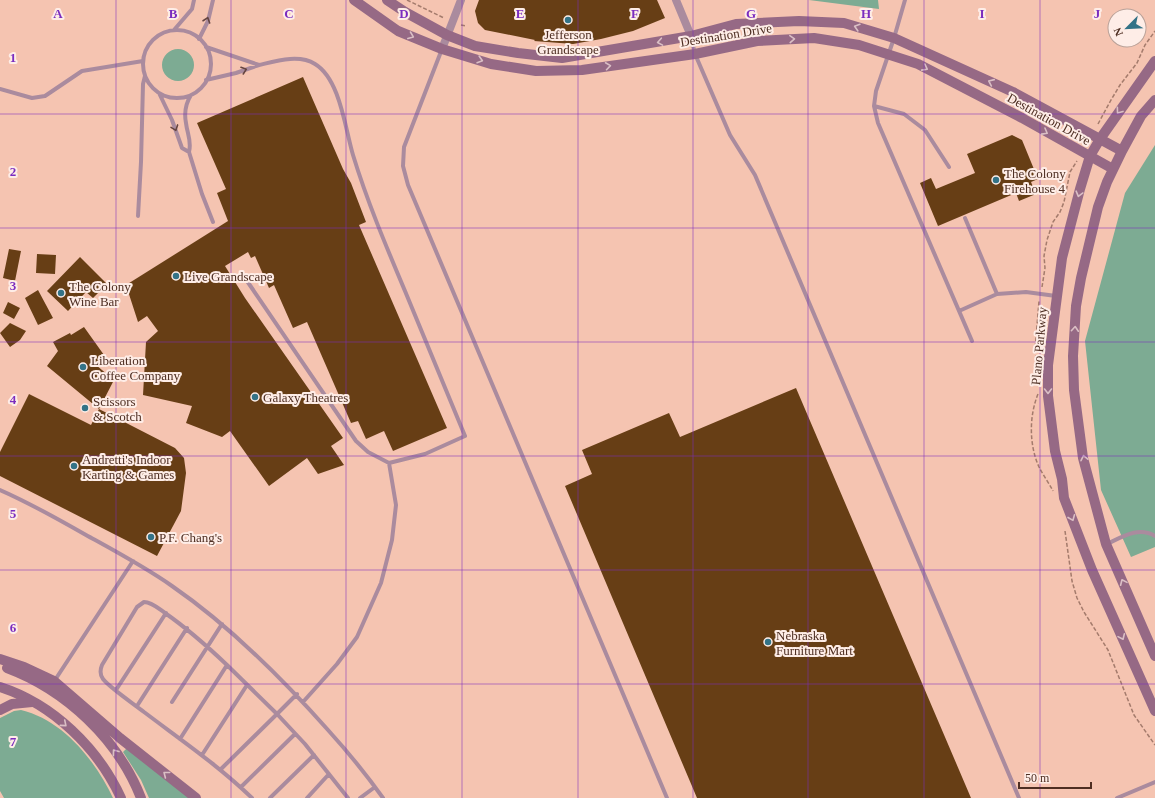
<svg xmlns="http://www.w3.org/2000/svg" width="1155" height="798" viewBox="0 0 1155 798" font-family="'Times New Roman',serif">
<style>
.green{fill:#7dab93}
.building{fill:#673e15}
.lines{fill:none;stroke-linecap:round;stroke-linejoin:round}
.path{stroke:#a47b6c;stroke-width:1.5;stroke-dasharray:4 2;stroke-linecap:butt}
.lane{stroke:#aa8b9e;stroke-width:4}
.street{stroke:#aa8b9e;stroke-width:8}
.secondary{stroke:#966985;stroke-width:10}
.oneway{stroke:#654541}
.oneway2{stroke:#dabfc5}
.grid{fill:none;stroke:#7b2cbf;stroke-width:1;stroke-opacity:0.55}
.poi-dot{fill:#337387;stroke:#feede7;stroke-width:1.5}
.labels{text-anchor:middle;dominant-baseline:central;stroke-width:4;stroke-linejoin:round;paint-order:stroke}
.poi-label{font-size:13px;fill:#4e2e22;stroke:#feede7;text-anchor:start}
.street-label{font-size:13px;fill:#4e2e22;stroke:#feede7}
.grid-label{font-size:13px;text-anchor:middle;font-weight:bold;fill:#7b2cbf;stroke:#feede7;stroke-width:4;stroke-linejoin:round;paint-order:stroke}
</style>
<rect width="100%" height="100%" fill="#f5c4b1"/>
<path class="green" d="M809 0H878L879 9Z
M162 65a16 16 0 1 1 32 0a16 16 0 1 1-32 0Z
M1155 145V547L1131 557 1101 490 1085 341 1125 193Z
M21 710C63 720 95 760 113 798H4L0 791V718L14 711Z
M128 747 191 798H149L141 780 123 752Z"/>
<path class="building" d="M479 0H657L665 18 633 31 601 39 573 44 534 41 535 40 485 30 478 23 475 11Z
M303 77 343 169 351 183 366 222 359 225 447 428 393 451 384 431 366 439 358 421 351 423 307 322 293 328 274 285 269 288 255 256 251 258 248 252 225 266 245 298 343 438 331 446 344 465 318 474 307 458 269 486 230 431 222 437 186 423 192 406 143 395 146 342 158 331 147 316 138 322 126 285 228 221 217 193 226 189 197 123Z
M1012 135 1022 140 1038 179 1031 182 1036 194 1019 201 1016 193 938 226 920 183 931 178 936 189 975 173 967 154Z
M9 249 21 251 15 281 3 278Z
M37 254 56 255 55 274 36 273Z
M80 257 107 284 93 298 86 292 68 311 47 291Z
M38 290 53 318 38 325 25 298Z
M8 302 20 308 14 319 3 313Z
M10 323 26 331 20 340 10 347 0 333Z
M84 327 104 355 96 365 114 380 99 409 47 366 58 351 53 342 70 333 71 335Z
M796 388 971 798H697L565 486 592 474 582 450 669 413 680 437Z
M29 394 91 425 99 409 175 448 184 458 186 473 181 511 157 556 0 476V452Z"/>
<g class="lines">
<path class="path" d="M407 0 444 18
M461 25 466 26
M1098 124 1111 100 1120 85 1137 63 1145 45 1155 31
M1042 287 1045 268 1044 256 1047 240 1053 222 1060 212 1064 202 1070 172 1077 161
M1038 365 1035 350 1039 301
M1038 394C1029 416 1029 445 1039 467 1043 475 1049 483 1053 491
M1065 531 1072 581 1077 598 1084 612 1108 650 1134 715 1155 745"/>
<path class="lane" d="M905 0 894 38 876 91 874 106 878 123 972 341
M174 30 192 9 194 0
M143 64a34 34 0 1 1 68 0a34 34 0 1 1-68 0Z
M691 37 695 54 730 135 755 175 1019 798
M199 39 208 21 213 0
M206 47 259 65 236 73 206 80
M442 49 404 147 403 166 408 185 667 798
M0 89 32 98 45 96 82 71 143 61
M159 93 172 120 182 148 189 152C192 141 187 133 186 123 184 113 186 103 191 95
M874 106 904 114 925 130 949 167
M189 152 202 194 213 222
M138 216 141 162 143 84 145 76
M965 218 997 294
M245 278 356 441 368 452 389 463 425 454 465 436C445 388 425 339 405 291 386 246 367 201 353 155 345 128 340 79 315 64 299 54 276 61 259 65
M959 311 997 294 1026 292 1056 296
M0 490C30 503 58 519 86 535 115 551 145 567 172 586 230 626 281 677 328 730 347 751 366 774 383 798
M1107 544C1122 537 1139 526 1155 536
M55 680 133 561
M116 690 166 613
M297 694 277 714 305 744 348 798
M172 702 222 624
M303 702 337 664 357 637 381 583 392 540 396 505 389 463
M137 706 187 628
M180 739 227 665C207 646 188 629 165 613 159 609 152 602 144 602L137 607 102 665C100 670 100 675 103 679 110 688 134 704 144 712 181 740 219 766 252 798
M202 755 247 685
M221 769 277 714 227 665
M241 787 295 734
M270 798 314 755
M307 798 329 774
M360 798 375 787
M1117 798 1155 782"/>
<path class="street" d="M676 0 691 36
M442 49 461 0"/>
<path class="secondary" d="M354 0 398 31 442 49 491 64 536 71 582 70 695 54 757 41 814 38 859 45 918 64 1022 118 1113 169
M387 0 405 12 447 35 475 46 518 53 562 58 691 36 736 24 799 21 844 23 894 38 1013 92 1122 151
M1155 61 1100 139 1090 156 1080 189 1062 258 1048 365V396L1055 451 1062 479 1064 498 1092 570 1155 711
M1155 100 1141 116 1122 151 1107 182 1098 207 1081 278 1076 306 1073 356 1074 390 1083 458 1106 544 1155 656
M0 659 24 667 54 681 120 738 196 798
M7 668C66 690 118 739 141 798
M0 687C53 704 98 748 121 798
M0 710 12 704 32 702"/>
</g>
<defs><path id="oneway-chevron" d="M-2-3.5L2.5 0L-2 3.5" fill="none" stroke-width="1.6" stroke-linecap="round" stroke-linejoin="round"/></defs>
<g class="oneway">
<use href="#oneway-chevron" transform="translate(207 20) rotate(-71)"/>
<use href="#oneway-chevron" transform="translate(244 70) rotate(-19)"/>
<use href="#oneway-chevron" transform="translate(175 128) rotate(70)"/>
</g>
<g class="oneway2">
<use href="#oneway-chevron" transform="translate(857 27) rotate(-163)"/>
<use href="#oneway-chevron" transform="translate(411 36) rotate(22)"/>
<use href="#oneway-chevron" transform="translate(792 39) rotate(-3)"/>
<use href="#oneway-chevron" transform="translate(660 42) rotate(170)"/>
<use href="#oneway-chevron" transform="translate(480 60) rotate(17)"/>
<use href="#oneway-chevron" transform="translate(608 66) rotate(-8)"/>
<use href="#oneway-chevron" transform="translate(925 68) rotate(28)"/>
<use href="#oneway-chevron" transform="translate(991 82) rotate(-156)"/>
<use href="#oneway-chevron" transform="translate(1119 111) rotate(126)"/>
<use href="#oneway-chevron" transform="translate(1045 132) rotate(29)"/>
<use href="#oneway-chevron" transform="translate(1079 194) rotate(105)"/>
<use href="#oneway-chevron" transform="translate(1075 329) rotate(-86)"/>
<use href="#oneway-chevron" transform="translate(1048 391) rotate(90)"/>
<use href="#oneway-chevron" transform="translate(1084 458) rotate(-102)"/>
<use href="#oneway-chevron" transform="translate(1072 518) rotate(68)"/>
<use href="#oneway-chevron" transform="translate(1123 582) rotate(-114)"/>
<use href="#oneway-chevron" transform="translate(1122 637) rotate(66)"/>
<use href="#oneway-chevron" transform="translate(64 724) rotate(40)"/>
<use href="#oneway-chevron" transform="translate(115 752) rotate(-126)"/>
<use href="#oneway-chevron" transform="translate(166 774) rotate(-142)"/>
</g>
<path class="grid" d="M116 0V798M231 0V798M346 0V798M462 0V798M578 0V798M693 0V798M808 0V798M924 0V798M1040 0V798M0 114H1155M0 228H1155M0 342H1155M0 456H1155M0 570H1155M0 684H1155"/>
<g class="poi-dot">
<circle cx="568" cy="20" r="4"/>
<circle cx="996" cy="180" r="4"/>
<circle cx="176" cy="276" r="4"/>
<circle cx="61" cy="293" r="4"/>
<circle cx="83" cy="367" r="4"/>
<circle cx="255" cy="397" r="4"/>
<circle cx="85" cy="408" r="4"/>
<circle cx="74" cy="466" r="4"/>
<circle cx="151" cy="537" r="4"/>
<circle cx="768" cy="642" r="4"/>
</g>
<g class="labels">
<g class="poi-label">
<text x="568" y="34" text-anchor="middle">Jefferson<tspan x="568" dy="15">Grandscape</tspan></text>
<text x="1004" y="173">The Colony<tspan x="1004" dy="15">Firehouse 4</tspan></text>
<text x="184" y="276">Live Grandscape</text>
<text x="69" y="286">The Colony<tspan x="69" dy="15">Wine Bar</tspan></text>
<text x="91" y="360">Liberation<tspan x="91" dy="15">Coffee Company</tspan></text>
<text x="263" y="397">Galaxy Theatres</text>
<text x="93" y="401">Scissors<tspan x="93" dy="15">&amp; Scotch</tspan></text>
<text x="82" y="459">Andretti's Indoor<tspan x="82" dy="15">Karting &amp; Games</tspan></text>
<text x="159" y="537">P.F. Chang's</text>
<text x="776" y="635">Nebraska<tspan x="776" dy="15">Furniture Mart</tspan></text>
</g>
<g class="street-label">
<text transform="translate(726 35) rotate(-9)">Destination Drive</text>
<text transform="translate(1049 119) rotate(29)">Destination Drive</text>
<text transform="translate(1039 346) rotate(-85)">Plano Parkway</text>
</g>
</g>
<g class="grid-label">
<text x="58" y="18">A</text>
<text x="173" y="18">B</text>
<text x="289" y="18">C</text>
<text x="404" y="18">D</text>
<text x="520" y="18">E</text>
<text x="635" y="18">F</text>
<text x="751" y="18">G</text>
<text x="866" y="18">H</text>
<text x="982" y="18">I</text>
<text x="1097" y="18">J</text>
<text x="13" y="62">1</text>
<text x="13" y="176">2</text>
<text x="13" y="290">3</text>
<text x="13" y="404">4</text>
<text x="13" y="518">5</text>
<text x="13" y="632">6</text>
<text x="13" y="746">7</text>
</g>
<g transform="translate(1127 28) rotate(246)"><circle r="19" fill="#feede7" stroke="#b8a198"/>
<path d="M0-3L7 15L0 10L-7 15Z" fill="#337387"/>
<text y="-6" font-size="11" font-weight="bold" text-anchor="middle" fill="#4e2e22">N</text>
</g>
<path d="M1019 782v6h72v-6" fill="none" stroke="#4e2e22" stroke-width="2"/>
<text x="1025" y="782" font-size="12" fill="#4e2e22" stroke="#feede7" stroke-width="3" paint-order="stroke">50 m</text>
</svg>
